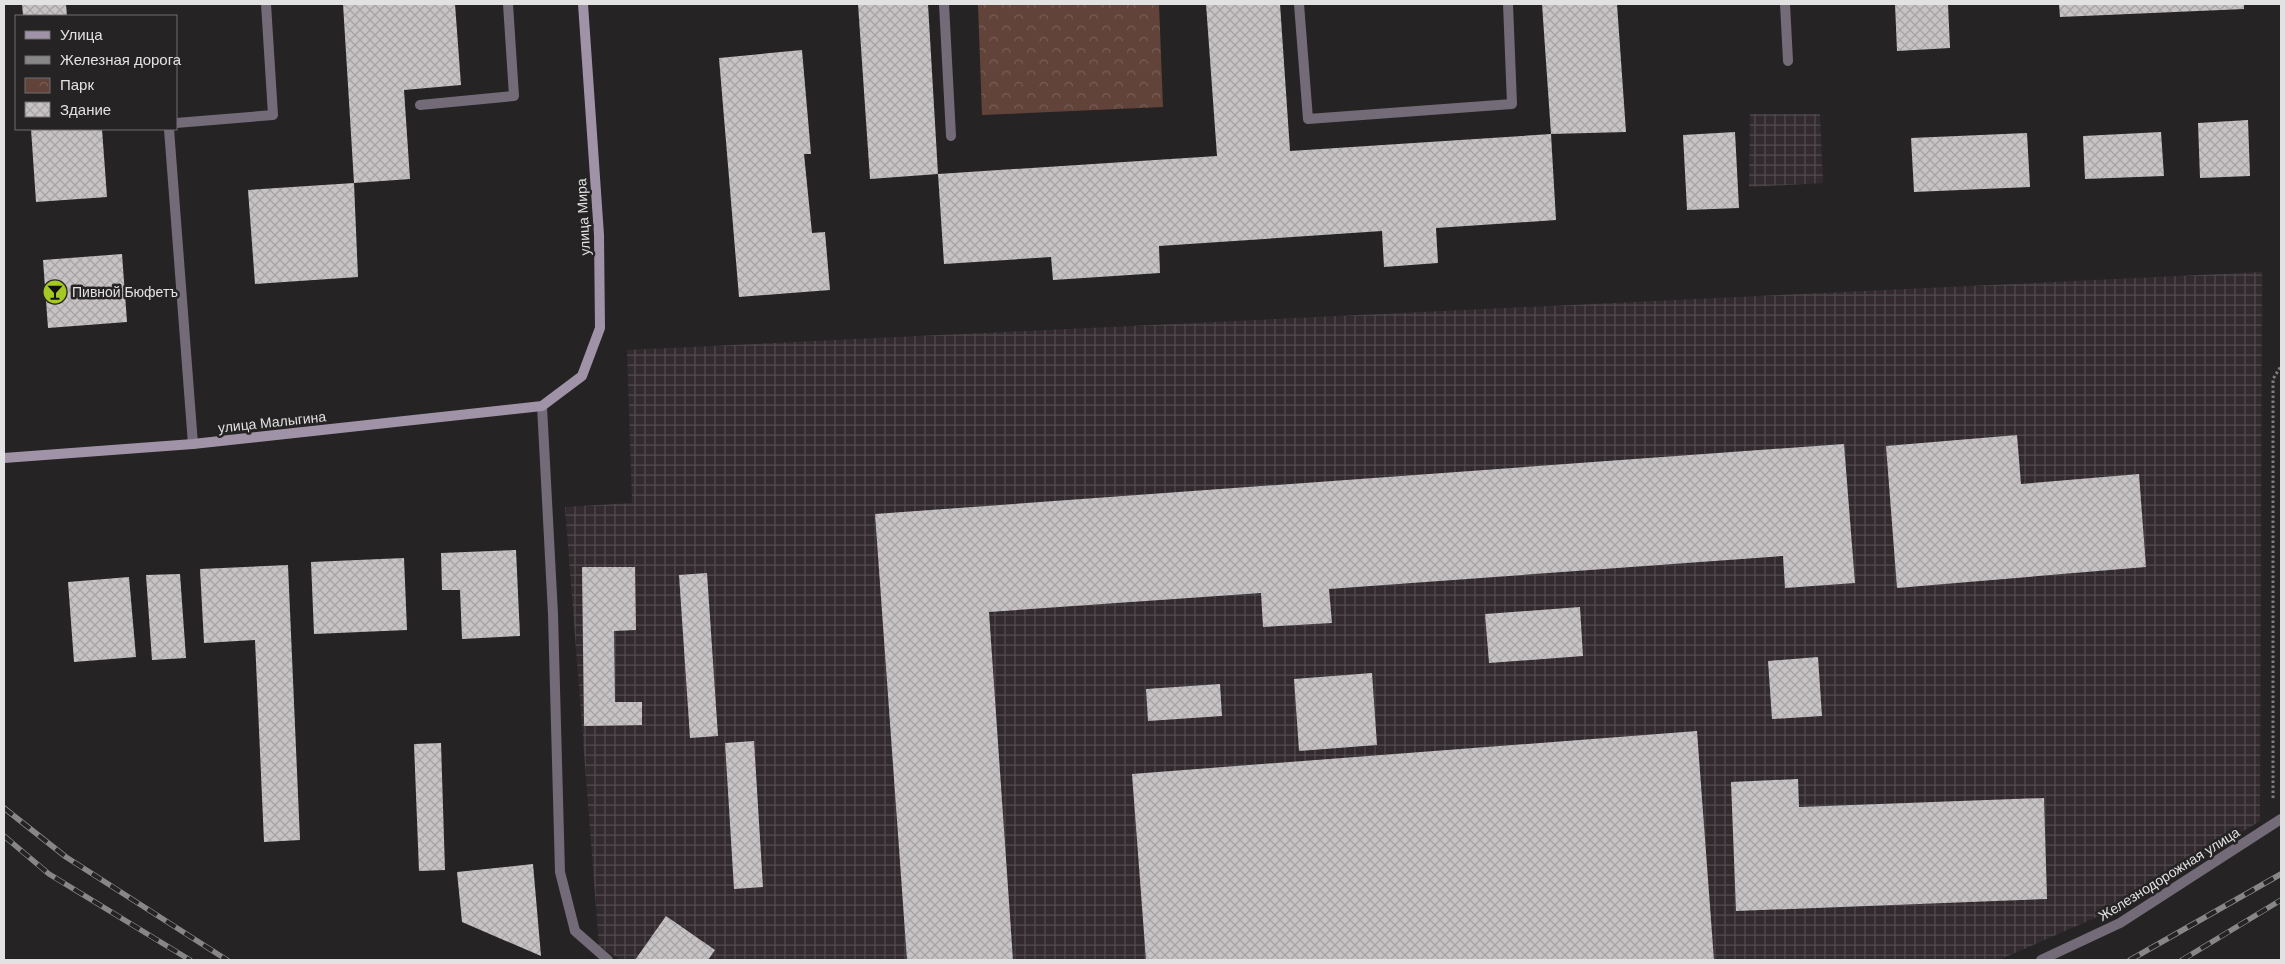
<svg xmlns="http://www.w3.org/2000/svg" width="2285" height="964" viewBox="0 0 2285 964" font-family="'DM Sans',sans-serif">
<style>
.industrial{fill:url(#industrial-grid)}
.park{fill:url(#park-crowns)}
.building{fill:url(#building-cross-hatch)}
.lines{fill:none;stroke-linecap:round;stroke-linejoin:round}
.path{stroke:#7e7c7d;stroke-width:3;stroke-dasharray:2.5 2.5;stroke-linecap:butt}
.service{stroke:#736b77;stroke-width:10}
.minor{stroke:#736b77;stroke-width:10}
.secondary{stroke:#a093a7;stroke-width:10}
.rail-casing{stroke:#888787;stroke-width:5.5}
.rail{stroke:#252324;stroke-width:4;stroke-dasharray:11;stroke-linecap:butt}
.labels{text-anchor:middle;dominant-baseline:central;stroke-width:5;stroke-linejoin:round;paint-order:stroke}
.street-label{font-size:14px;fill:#e3e2e2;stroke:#252324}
.poi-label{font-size:14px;fill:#e3e2e2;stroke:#252324;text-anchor:start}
</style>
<defs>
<pattern id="industrial-grid" width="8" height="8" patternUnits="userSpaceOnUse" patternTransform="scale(1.25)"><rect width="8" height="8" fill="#322a2f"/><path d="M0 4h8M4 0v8" fill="none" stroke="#50494d"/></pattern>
<pattern id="park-crowns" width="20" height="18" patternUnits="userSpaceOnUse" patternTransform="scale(1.25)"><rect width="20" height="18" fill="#614339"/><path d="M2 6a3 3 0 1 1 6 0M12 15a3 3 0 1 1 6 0" fill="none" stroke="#785e55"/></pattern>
<pattern id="building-cross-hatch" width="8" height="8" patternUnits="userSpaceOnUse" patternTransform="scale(1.25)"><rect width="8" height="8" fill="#c7c3c4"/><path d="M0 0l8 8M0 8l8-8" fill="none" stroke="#a6a3a4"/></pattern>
</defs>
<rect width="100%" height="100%" fill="#252324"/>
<path class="industrial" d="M1750 114H1820L1823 183 1749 187Z
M2262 272 2260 821 2111 911 1999 960H621L599 946 565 507 632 503 627 350Z"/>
<path class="park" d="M978 4H1159L1163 107 982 115Z"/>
<path class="building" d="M22 4H66L67 16H23Z
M343 4H455L461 85 404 90 410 179 354 183Z
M858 4H928L938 174 870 179Z
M1206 4H1280L1290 151 1551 134 1556 220 1436 228 1438 263 1384 267 1382 231 1159 246 1160 273 1053 280 1051 257 944 264 938 174 1217 156Z
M1542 4H1617L1626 132 1551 134Z
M1895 4H1948L1950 48 1897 51Z
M2059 4H2244V9L2060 17Z
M802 50 811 154H804L812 233 825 232 830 290 739 297 719 58Z
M2248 120 2250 176 2200 178 2198 123Z
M31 129H102L107 197 36 202Z
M1735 132 1739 208 1687 210 1683 135Z
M2161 132 2164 176 2085 179 2083 136Z
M2027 133 2030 187 1914 192 1911 138Z
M354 183 358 277 255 284 248 190Z
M122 254 127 322 48 328 43 260Z
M2017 435 2021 484 2139 474 2146 567 1897 588 1886 446Z
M1844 444 1855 583 1785 588 1783 556 1329 589 1332 623 1263 627 1261 593 989 612 1013 960H907L875 514Z
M516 550 520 636 462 639 460 590H442L441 553Z
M404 558 407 630 314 634 311 562Z
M288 565 300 840 264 842 255 640 204 643 200 569Z
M582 567H635L636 630 614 631 615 702H642V725L584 726Z
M707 573 718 736 690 738 679 575Z
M180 574 186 658 152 660 146 575Z
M129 577 136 657 74 662 68 582Z
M1580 607 1583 656 1489 663 1485 614Z
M1818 657 1822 716 1772 719 1768 661Z
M1372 673 1377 745 1299 751 1294 679Z
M1220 684 1222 716 1148 721 1146 689Z
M1697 731 1714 960H1146L1132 774Z
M754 741 763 887 734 889 725 743Z
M441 743 445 870 419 871 414 744Z
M1798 779 1799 807 2044 798 2047 899 1736 911 1731 782Z
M533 864 541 956 462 922 457 872Z
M666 916 715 950 708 960H635Z"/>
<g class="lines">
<path class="path" d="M2273 798V379L2281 366"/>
<path class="service" d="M944 4 951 136
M1299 4 1308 119 1512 104 1508 4
M420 105 514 96 508 4
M176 123 273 115 266 4
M169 129 193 444
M542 406 553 614 560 872 575 931 608 960"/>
<path class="minor" d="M1785 4 1788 61
M2041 960 2120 923 2281 819"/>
<path class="secondary" d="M4 458 193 444 542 406 582 376 600 328 599 235 583 4"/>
<defs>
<path id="rail" d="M4 808 66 857 227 960
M4 836 49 874 190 960
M2130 960 2281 874
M2182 960 2281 900"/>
</defs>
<use href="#rail" class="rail-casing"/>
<use href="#rail" class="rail"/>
</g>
<defs>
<symbol id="bar-disc" viewBox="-11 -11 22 22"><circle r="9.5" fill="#a5c823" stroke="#252324"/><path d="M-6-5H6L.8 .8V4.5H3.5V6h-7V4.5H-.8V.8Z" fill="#111"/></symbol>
</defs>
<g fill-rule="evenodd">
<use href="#bar-disc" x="41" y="278" width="28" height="28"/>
</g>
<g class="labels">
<g class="street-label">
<text transform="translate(583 217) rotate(-93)">улица Мира</text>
<text transform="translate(272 422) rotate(-6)">улица Малыгина</text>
<text transform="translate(2169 874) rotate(-32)">Железнодорожная улица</text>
</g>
<g class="poi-label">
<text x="72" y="292">Пивной Бюфетъ</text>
</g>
</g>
<rect width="2285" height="964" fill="none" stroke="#e3e2e2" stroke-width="10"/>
<rect x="15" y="15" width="162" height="115" fill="#252324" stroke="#716f70"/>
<rect x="25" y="31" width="25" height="8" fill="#a093a7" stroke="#716f70"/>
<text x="60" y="40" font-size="15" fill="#e3e2e2">Улица</text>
<rect x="25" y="56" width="25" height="8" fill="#888787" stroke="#716f70"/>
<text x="60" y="65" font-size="15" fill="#e3e2e2">Железная дорога</text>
<rect x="25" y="78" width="25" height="15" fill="url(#park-crowns)" stroke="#716f70"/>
<text x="60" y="90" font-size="15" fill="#e3e2e2">Парк</text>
<rect x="25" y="102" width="25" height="15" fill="url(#building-cross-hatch)" stroke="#716f70"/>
<text x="60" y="115" font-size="15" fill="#e3e2e2">Здание</text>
</svg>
